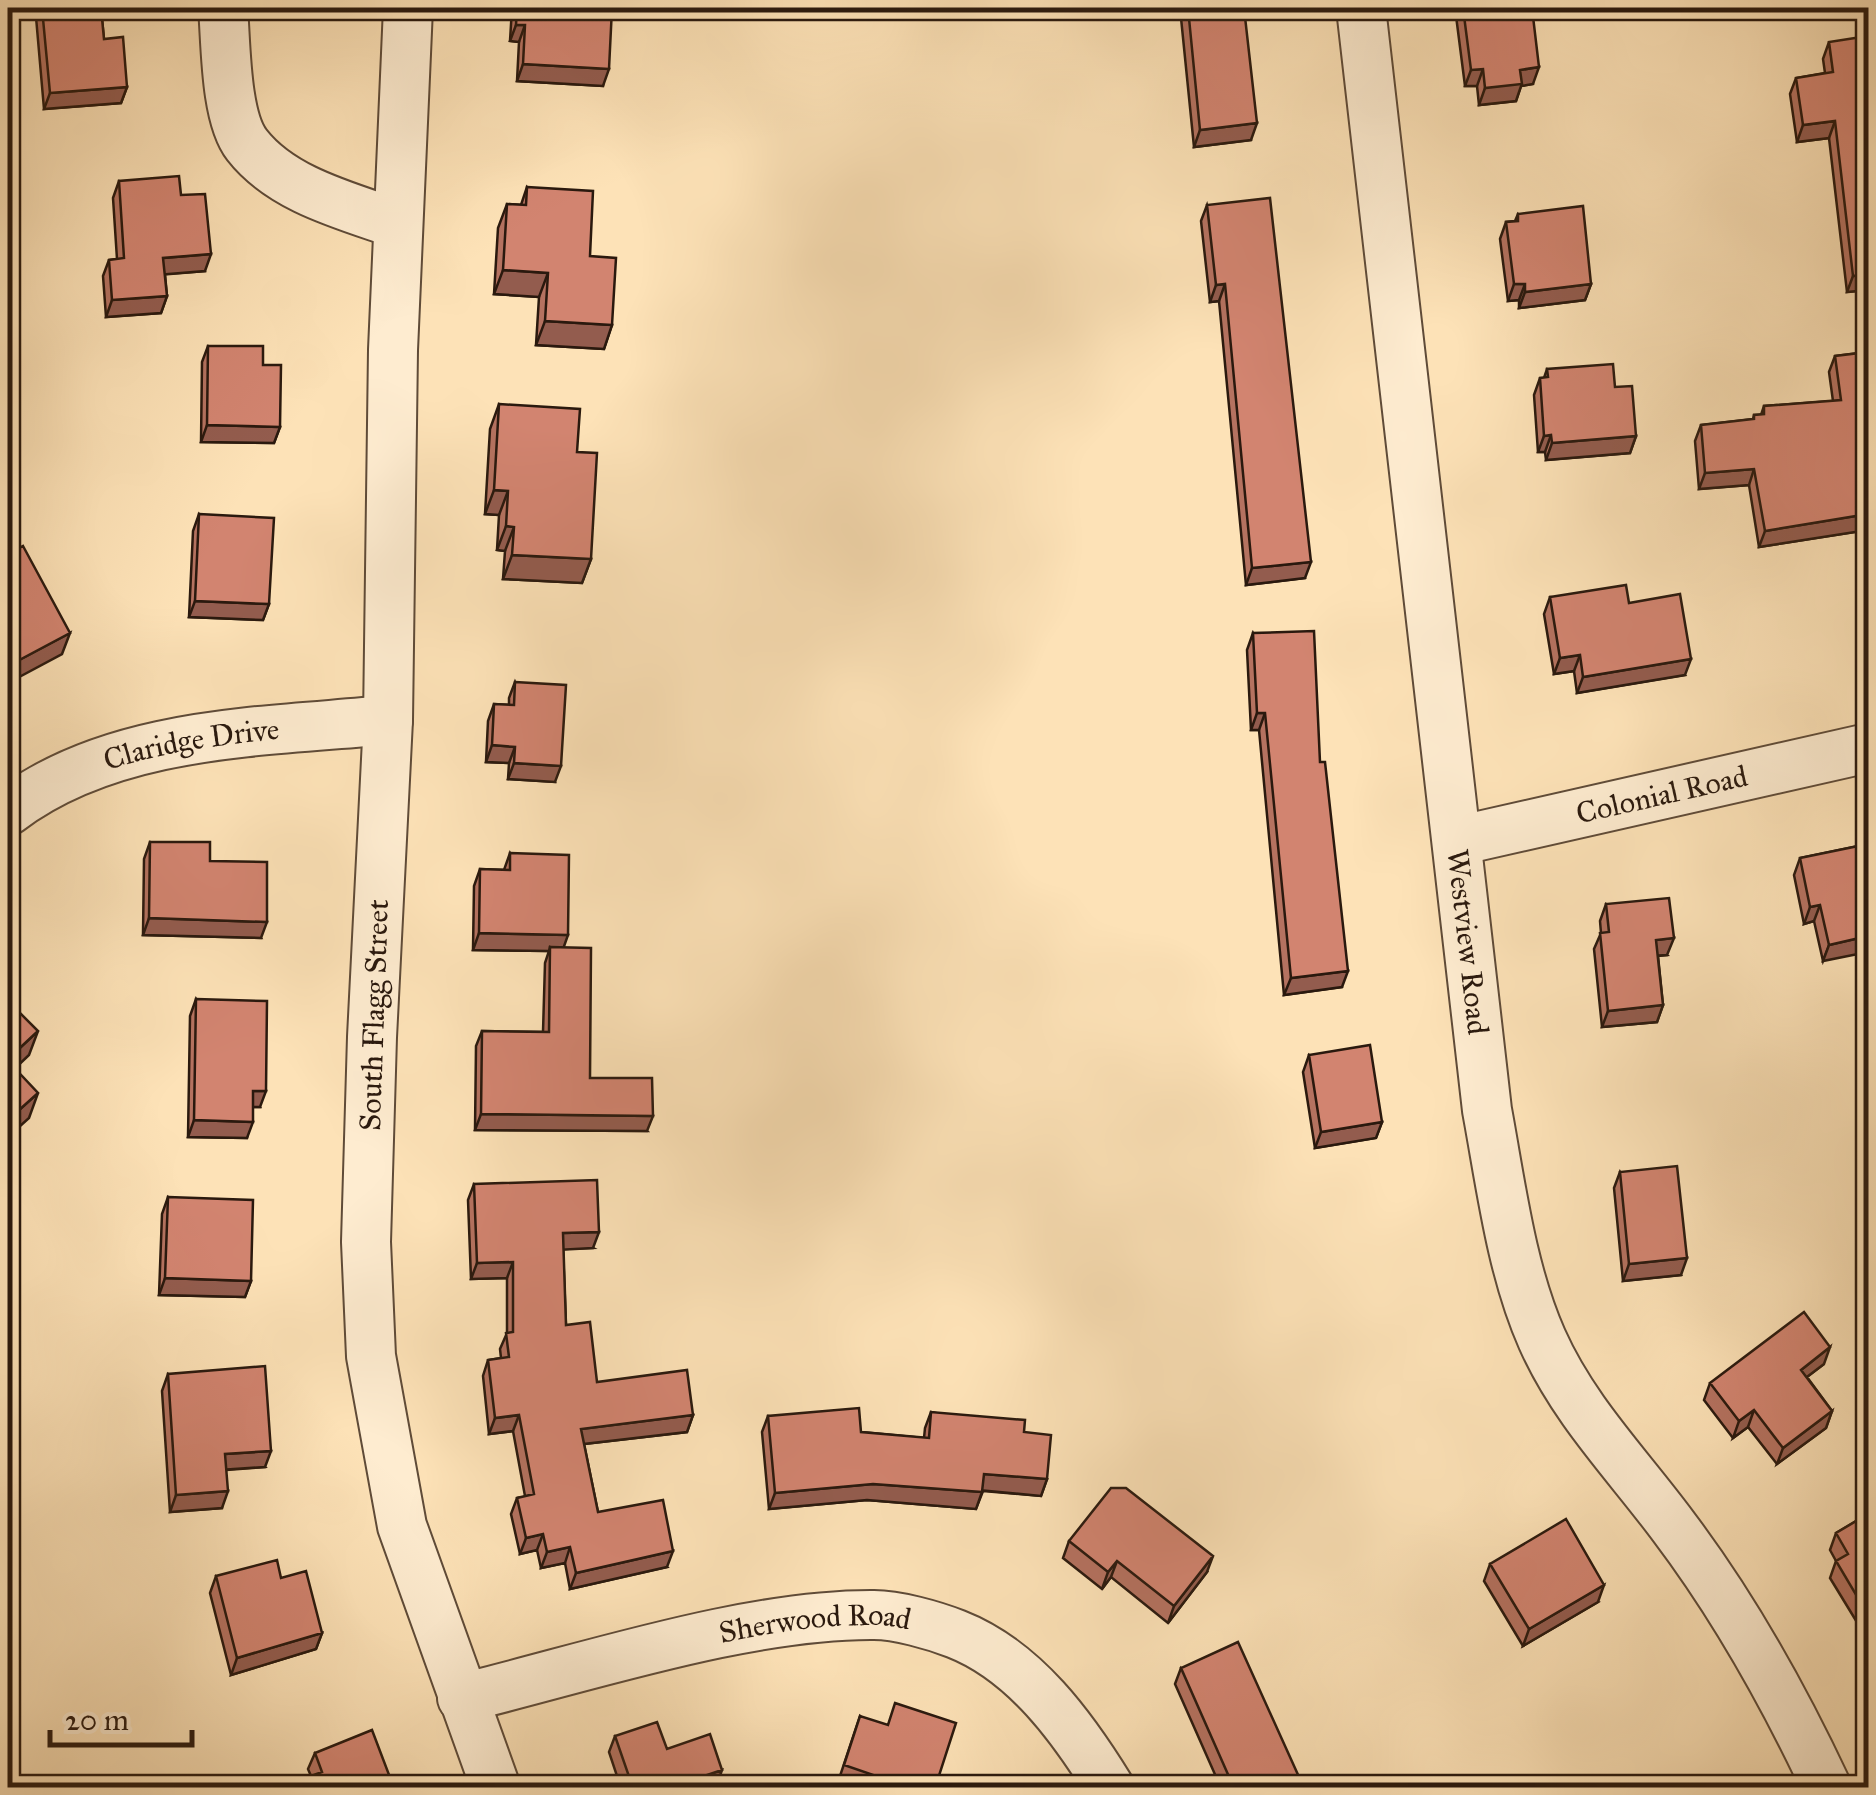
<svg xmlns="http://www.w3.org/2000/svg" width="1876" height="1795" viewBox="0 0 1876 1795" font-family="'IM FELL Great Primer',serif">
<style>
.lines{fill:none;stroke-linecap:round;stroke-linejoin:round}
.street-casing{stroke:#5f4b38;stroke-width:52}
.street{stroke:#feecd0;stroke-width:48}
.wall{fill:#b57260;stroke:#2a190e;stroke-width:2.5}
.shaded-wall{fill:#935c4e;stroke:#2a190e;stroke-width:2.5}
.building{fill:#d28470;stroke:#2a190e;stroke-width:2.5}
.labels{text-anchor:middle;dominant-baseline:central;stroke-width:8;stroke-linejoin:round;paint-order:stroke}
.street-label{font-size:30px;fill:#2a190e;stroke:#feecd0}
</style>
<rect width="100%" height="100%" fill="#fde2b7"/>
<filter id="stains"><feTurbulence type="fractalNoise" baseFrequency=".002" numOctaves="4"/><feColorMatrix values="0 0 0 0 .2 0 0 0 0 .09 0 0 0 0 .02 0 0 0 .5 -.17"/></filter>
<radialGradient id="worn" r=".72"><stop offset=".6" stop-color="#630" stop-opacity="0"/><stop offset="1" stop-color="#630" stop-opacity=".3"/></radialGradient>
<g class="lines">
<defs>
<g id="street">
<path d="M223 8C226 43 225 117 247 145 282 190 347 206 398 224"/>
<path d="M408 8 393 350 388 720 372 1037 366 1242 371 1356 402 1526 496 1788"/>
<path id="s1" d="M1361 8 1487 1110C1501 1185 1511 1269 1542 1339 1574 1411 1627 1464 1673 1526 1735 1608 1783 1694 1827 1788"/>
<path id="s2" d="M8 811C113 731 262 732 388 720"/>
<path id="s3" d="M1457 841 1868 748"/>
<path id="s4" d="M462 1698C586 1668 747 1614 874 1615 897 1615 933 1625 956 1634 1025 1661 1073 1728 1110 1788"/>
</g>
</defs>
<use href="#street" class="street-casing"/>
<use href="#street" class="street"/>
</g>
<path class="wall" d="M39 8H101L104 39 127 87 121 103 44 109 36 17Z
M512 8H612L603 86 517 81 519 42 510 41Z
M1180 8H1244L1251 140 1194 147Z
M1455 8H1532L1533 84 1521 86 1516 101 1479 105 1477 86H1465Z
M1829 42 1868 290 1847 292 1829 138 1797 142 1790 94 1796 78 1825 73 1823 59Z
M119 181 181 195 205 271 165 274 167 296 161 313 106 317 103 276 109 260 117 259 113 198Z
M527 187 590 256 612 325 604 349 536 345 539 297 494 294 498 228 507 204 521 205Z
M1207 205 1305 578 1246 585 1219 301 1210 302 1201 221Z
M1518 214 1591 284 1585 300 1519 308V300L1508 301 1500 239 1506 222 1515 221Z
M208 346 263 365 280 427 274 443 201 442 202 362Z
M1868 352V530L1759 547 1749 485 1699 489 1695 441 1701 425 1753 419 1754 415H1761L1764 406 1833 401 1829 372 1835 356Z
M1547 369 1615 387 1636 436 1630 453 1546 460 1545 452H1538L1534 395 1540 378H1544Z
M499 404 577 452 591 559 582 583 503 579 505 551 497 550 499 515 485 514 490 429Z
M199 514 269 604 263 620 189 617 193 531Z
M1550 597 1629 603 1685 675 1577 693 1574 671 1554 674 1544 614Z
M1253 633 1320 762 1342 987 1284 995 1259 730H1251L1247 650Z
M515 682 555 782 508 779 509 763 486 762 488 721 494 704 509 705V698Z
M150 842 210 861 261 938 143 935 144 859Z
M1868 844 1823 961 1814 921 1804 924 1794 875 1800 858Z
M510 853 563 948 590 1078 647 1131 475 1130 476 1046 482 1031 543 1032 545 963 549 951 473 950 474 886 480 869 504 870Z
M1606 904 1667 955 1658 956 1663 1005 1657 1022 1602 1027 1594 949 1601 933 1600 921Z
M196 999 260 1107H253L247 1138 188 1137 190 1016Z
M1309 1055 1382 1122 1376 1138 1315 1148 1303 1072Z
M1620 1172 1681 1275 1623 1281 1614 1188Z
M474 1184 593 1248 563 1249 566 1325 597 1382 693 1415 687 1432 584 1444 598 1512 667 1567 570 1589 565 1563 541 1568 537 1550 520 1554 511 1514 517 1498 525 1496 513 1431 489 1434 483 1376 488 1360 501 1358 500 1349 507 1333V1278L471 1279 468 1200Z
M168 1197 251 1281 245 1297 159 1295 162 1214Z
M1824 1364 1807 1377 1832 1411 1826 1428 1777 1464 1748 1427 1733 1438 1704 1400 1710 1383Z
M168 1374 265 1467 226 1470 222 1508 170 1512 162 1391Z
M931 1412 1024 1432 1047 1479 1041 1496 983 1491 976 1509 867 1500 769 1509 762 1432 768 1416 861 1432 924 1438 925 1428Z
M1868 1514V1636L1866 1637 1830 1578 1836 1561 1830 1550 1836 1533Z
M1069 1541 1207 1572 1168 1623 1111 1577 1102 1589 1063 1558Z
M1490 1564 1598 1602 1523 1646 1484 1581Z
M216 1576 322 1633 316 1649 231 1675 210 1593Z
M1181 1668 1304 1788H1221L1175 1684Z
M860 1716 935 1788H855L838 1782Z
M615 1736 667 1749 716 1787 621 1788 609 1752Z
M315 1753 394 1788H300L303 1779 311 1776 308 1769Z"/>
<path class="shaded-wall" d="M516 25H525L519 42 510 41Z
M523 64 609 69 603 86 517 81Z
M1539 67 1533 84 1521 86 1516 101 1479 105 1485 88 1520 70Z
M1483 69 1477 86H1465L1471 70Z
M127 87 121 103 44 109 50 93Z
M1835 121 1829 138 1797 142 1803 125Z
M1257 123 1251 140 1194 147 1200 130Z
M211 254 205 271 157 275 163 258Z
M503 270 548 273 539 297 494 294Z
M1868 274V290L1847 292 1853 276Z
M1225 284 1219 301 1210 302 1216 285Z
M1514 284H1525L1519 300 1508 301Z
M1591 284 1585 300 1519 308 1525 292Z
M167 296 161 313 106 317 112 300Z
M545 321 612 325 604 349 536 345Z
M207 425 280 427 274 443 201 442Z
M1551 435 1545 452H1538L1544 436Z
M1636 436 1630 453 1546 460 1552 443Z
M1754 469 1749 485 1699 489 1705 473Z
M494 490 508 491 499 515 485 514Z
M1868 514V530L1759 547 1765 531Z
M506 526 514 527 505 551 497 550Z
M512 555 591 559 582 583 503 579Z
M1311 562 1305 578 1246 585 1252 568Z
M195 601 269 604 263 620 189 617Z
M70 633 62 654 8 683V666Z
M1580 655 1574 671 1554 674 1560 658Z
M1691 659 1685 675 1577 693 1583 677Z
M1257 713H1265L1259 730H1251Z
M492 745 515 747 509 763 486 762Z
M514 763 561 766 555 782 508 779Z
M1820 905 1814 921 1804 924 1810 907Z
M149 918 267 922 261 938 143 935Z
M479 933 568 935 562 952 550 947 549 951 473 950Z
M1868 936V952L1823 961 1829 945Z
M1674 938 1667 955 1650 956 1656 940Z
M1348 971 1342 987 1284 995 1291 978Z
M1663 1005 1657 1022 1602 1027 1608 1011Z
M38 1031 29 1055 8 1075V1059Z
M253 1091H266L260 1107H247Z
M38 1093 29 1118 8 1137V1120Z
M481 1114 653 1116 647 1131 475 1130Z
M194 1120 253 1122 247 1138 188 1137Z
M1382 1122 1376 1138 1315 1148 1321 1132Z
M599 1232 593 1248 557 1250 563 1233Z
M1687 1258 1681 1275 1623 1281 1629 1264Z
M513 1262 507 1278 471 1279 477 1263Z
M165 1278 251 1281 245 1297 159 1295Z
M1830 1347 1824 1364 1795 1386 1801 1370Z
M1754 1410 1748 1427 1733 1438 1739 1421Z
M1832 1411 1826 1428 1777 1464 1783 1448Z
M519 1415 513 1431 489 1434 495 1418Z
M693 1415 687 1432 575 1445 581 1429Z
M271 1451 265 1467 219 1470 225 1454Z
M984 1474 1047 1479 1041 1496 978 1490Z
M873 1484 982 1492 976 1509 867 1500 769 1509 775 1493Z
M228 1491 222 1508 170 1512 176 1495Z
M543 1534 537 1550 520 1554 526 1538Z
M570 1547 565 1563 541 1568 547 1552Z
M673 1551 667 1567 570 1589 576 1573Z
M1213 1556 1207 1572 1168 1623 1174 1606Z
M1117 1561 1111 1577 1102 1589 1108 1572Z
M1604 1585 1598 1602 1523 1646 1529 1629Z
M322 1633 316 1649 231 1675 237 1658Z
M722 1770 716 1787 689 1788 692 1780Z"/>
<path class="building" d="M42 8H101L104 39 123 37 127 87 50 93Z
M517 8H612L609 69 523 64 525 25H516Z
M1188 8H1244L1257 123 1200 130Z
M1463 8H1532L1539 67 1520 70 1522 84 1485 88 1483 69 1471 70Z
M1868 36V274L1853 276 1835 121 1803 125 1796 78 1833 72 1829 42Z
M179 176 181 195 205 194 211 254 163 258 167 296 112 300 109 260 124 258 119 181Z
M527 187 593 191 590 256 616 258 612 325 545 321 548 273 503 270 507 204 526 205Z
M1270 198 1311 562 1252 568 1225 284 1216 285 1207 205Z
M1583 206 1591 284 1525 292V284H1514L1506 222 1518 221V214Z
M208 346H263V365H281L280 427 207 425Z
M1868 352V514L1765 531 1754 469 1705 473 1701 425 1754 419V415L1764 414V406L1841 400 1835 356Z
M1613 364 1615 387 1632 386 1636 436 1552 443 1551 435 1544 436 1540 378 1548 377 1547 369Z
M499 404 580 409 577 452 597 453 591 559 512 555 514 527 506 526 508 491 494 490Z
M199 514 274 518 269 604 195 601Z
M23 546 70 633 8 666V554Z
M1626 585 1629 603 1680 594 1691 659 1583 677 1580 655 1560 658 1550 597Z
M1314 631 1320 762H1325L1348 971 1291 978 1265 713H1257L1253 633Z
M515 682 566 685 561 766 514 763 515 747 492 745 494 704 514 705Z
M150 842H210V861L267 862V922L149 918Z
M1868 844V936L1829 945 1820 905 1810 907 1800 858Z
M510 853 569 855 568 935 479 933 480 869 510 870Z
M1669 898 1674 938 1656 940 1663 1005 1608 1011 1600 933 1609 932 1606 904Z
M550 947 591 948 590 1078H652L653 1116 481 1114 482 1031 549 1032Z
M196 999 267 1001 266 1091H253V1122L194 1120Z
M8 1001 38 1031 8 1059Z
M1370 1045 1382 1122 1321 1132 1309 1055Z
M8 1061 38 1093 8 1120Z
M1677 1166 1687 1258 1629 1264 1620 1172Z
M597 1180 599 1232 563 1233 566 1325 590 1322 597 1382 687 1370 693 1415 581 1429 598 1512 663 1500 673 1551 576 1573 570 1547 547 1552 543 1534 526 1538 517 1498 534 1494 519 1415 495 1418 488 1360 509 1357 506 1333 513 1332V1262L477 1263 474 1184Z
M168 1197 253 1200 251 1281 165 1278Z
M1804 1312 1830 1347 1801 1370 1832 1411 1783 1448 1754 1410 1739 1421 1710 1383Z
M265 1366 271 1451 225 1454 228 1491 176 1495 168 1374Z
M859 1408 861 1432 929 1438 931 1412 1025 1420 1024 1432 1051 1435 1047 1479 984 1474 982 1492 873 1484 775 1493 768 1416Z
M1111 1488H1126L1213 1556 1174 1606 1117 1561 1108 1572 1069 1541Z
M1868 1514V1615L1836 1561 1848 1554 1836 1533Z
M1566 1519 1604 1585 1529 1629 1490 1564Z
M277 1560 281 1578 306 1571 322 1633 237 1658 216 1576Z
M1238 1642 1304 1788H1234L1181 1668Z
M895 1703 956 1723 935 1788H911L844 1765 860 1716 888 1725Z
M657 1722 667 1749 710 1734 722 1770 692 1780 695 1788H633L615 1736Z
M372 1730 394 1788H307L303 1779 322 1772 315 1753Z"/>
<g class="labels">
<g class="street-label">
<text stroke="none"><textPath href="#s2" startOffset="198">Claridge Drive</textPath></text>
<text stroke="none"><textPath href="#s3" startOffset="210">Colonial Road</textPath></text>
<text stroke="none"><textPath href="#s1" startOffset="940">Westview Road</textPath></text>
<text transform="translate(374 1015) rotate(-88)">South Flagg Street</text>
<text stroke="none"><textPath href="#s4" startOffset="362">Sherwood Road</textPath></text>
</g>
</g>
<rect width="1876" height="1795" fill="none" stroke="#fde2b7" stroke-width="40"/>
<rect x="10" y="10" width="1856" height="1775" fill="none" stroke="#2a190e" stroke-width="5"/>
<rect x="20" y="20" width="1836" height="1755" fill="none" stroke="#2a190e" stroke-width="2.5"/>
<path d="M50 1730v15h142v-15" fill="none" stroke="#2a190e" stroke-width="5"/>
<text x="65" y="1730" font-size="30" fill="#2a190e" stroke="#feecd0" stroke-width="8" paint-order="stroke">20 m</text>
<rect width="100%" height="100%" filter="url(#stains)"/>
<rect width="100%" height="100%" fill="url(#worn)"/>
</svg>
